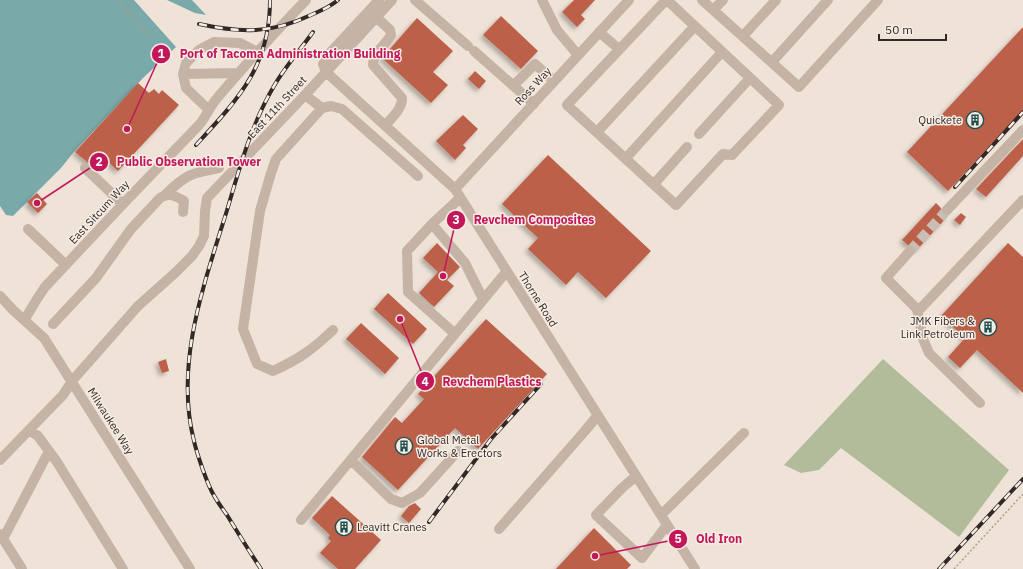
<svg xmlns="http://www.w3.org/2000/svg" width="1023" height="569" viewBox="0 0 1023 569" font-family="'IBM Plex Sans',sans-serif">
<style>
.green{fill:#b2bc9a}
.water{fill:#7aa9a9}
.building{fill:#bc6049;filter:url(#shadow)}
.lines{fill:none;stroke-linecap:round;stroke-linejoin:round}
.minor-tunnel{stroke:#c9beb4;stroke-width:10;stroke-dasharray:10 5;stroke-linecap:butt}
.path{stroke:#b19d90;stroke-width:1.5;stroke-dasharray:2 2;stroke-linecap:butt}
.minor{stroke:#c5b3a6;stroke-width:10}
.rail-casing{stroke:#322926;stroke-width:4}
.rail{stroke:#f7ede4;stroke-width:2.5;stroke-dasharray:8;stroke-linecap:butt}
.labels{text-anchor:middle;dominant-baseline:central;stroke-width:3;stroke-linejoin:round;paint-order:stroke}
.street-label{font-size:11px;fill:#322926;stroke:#f7ede4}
.poi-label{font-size:11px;fill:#322926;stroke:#f7ede4;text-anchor:end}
.leader{fill:none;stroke:#c2185b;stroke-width:1.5}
.callout-dot{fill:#c2185b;stroke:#f7ede4;stroke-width:1.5}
.mark-label{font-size:12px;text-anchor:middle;font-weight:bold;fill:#fff}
.callout-label{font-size:12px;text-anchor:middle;font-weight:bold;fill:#c2185b;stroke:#f7ede4;stroke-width:3;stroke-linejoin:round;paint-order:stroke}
</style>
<defs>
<filter id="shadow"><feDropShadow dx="-3" dy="3" stdDeviation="2" flood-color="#0004"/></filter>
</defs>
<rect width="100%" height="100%" fill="#efe3d8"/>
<path class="green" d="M883 359 1009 470 959 537 841 448 819 470 801 473 784 465Z"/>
<path class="water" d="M0 0H134L176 47 143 78 73 153 61 168 13 216 6 215 0 206Z
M167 0H192L206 15 195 13Z"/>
<path class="building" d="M574 0H595L581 15 585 19 577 27 562 12Z
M501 16 538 51 521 69 483 35Z
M417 18 453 51 433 72 448 85 431 103 382 58Z
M1023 27V110L948 191 907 152Z
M475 71 486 81 479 89 468 79Z
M138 83 149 93 154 89 159 94 162 90 179 105 118 171 102 156 92 166 75 152Z
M463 115 478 129 463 145 466 148 455 160 436 141Z
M1023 139V156L986 197 976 189Z
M548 155 651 251 606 298 578 272 566 285 528 249 538 238 502 204Z
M37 193 47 204 38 213 27 202Z
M936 203 941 208V211L942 214 948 216 916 251 914 246 908 245 902 240Z
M961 213 966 217 960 225 954 220Z
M437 243 460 267 447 280 454 286 434 307 419 293 438 272 423 258Z
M1008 243 1023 257V393L977 350 960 368 948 357 965 338 941 316Z
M388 293 427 329 413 344 374 309Z
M486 319 547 374 478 449 455 428 398 490 362 457 395 417 402 423 424 399 418 394Z
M361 323 399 358 385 374 346 339Z
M166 359 169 371 162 373 158 362Z
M332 496 381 540 355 569H338L320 553 331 541 328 538 330 535 312 518Z
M415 503 421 509 409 523 401 516 409 506Z
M594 528 631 565 627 569H556Z"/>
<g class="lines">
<path class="minor-tunnel" d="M910 251 947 210"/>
<path class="path" d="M117 0 151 38
M954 569 1023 494"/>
<path class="minor" d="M379 0 329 54 323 64 326 72 455 189 695 569
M415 0 468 46
M542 0 557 30 578 55
M666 0 567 105 676 205 723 154 732 155 779 105 667 0
M702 0 799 87 878 0
M713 10 723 0
M376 17 390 30 391 35C385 46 373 52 373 65L402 98C402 109 393 116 386 125
M599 32 619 49
M743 36 776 0
M474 51 534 104
M772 62 828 0
M183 74 239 73
M513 86 535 64 554 81
M305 95 322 108 276 159 271 173 260 211 243 329 257 364 273 371C299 359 312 350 333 330
M322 108 331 106 342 109 418 176
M209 110 186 88 183 74 186 63 199 50 214 42 240 43 257 52
M597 132 695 26
M699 134 750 78
M626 158 722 52
M85 168 123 204
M654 184 687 147
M455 189 629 0
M165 195C185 175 191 173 219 168
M947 210 1023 130
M432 224 460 198
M28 229 66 265
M910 251 886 278 917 309 923 339 929 353 980 403
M0 296 13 310 44 338 190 569
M917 309 921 308 1023 200
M25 319 37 299 45 287 123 204 199 125C206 117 210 106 218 97 246 64 276 31 306 0
M53 324 96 278 131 229 160 198C170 192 175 196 184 201L183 212
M454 333 408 292 407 251 432 224 465 263 483 299
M29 430 63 395 72 381 138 306 175 273 192 256 199 246 204 236 205 211 207 198 305 95 392 0
M0 460 29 430 38 436 57 462 123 569
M351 460 391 499 402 503 420 493 458 451
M636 476 622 488 596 515 642 558 667 525
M661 515 744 433
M301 520 507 271
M499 529 584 432 598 415
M0 534 22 569
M3 539 49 451"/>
<defs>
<path id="rail" d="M199 24C241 33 271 34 311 15 320 11 330 7 338 0
M196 145C238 99 270 67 270 0
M955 187 1023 112
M429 522 491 439 541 384
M261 569C249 551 238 533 227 515 221 507 215 498 211 490 205 477 197 454 194 441 174 362 205 282 228 207 240 166 252 123 274 86 285 67 300 50 313 32
M939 569 1023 479"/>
</defs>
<use href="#rail" class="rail-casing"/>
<use href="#rail" class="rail"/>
</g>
<defs>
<symbol id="building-ring" viewBox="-11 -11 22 22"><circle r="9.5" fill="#f7ede4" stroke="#1f4f50" stroke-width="1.5"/><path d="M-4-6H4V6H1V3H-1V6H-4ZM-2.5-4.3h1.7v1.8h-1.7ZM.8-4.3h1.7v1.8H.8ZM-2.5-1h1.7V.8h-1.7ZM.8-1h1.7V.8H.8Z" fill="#1f4f50"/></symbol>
</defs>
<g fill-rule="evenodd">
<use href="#building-ring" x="965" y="110" width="20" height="20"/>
<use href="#building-ring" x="978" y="317" width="20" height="20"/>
<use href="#building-ring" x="394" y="436" width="20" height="20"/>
<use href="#building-ring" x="334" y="517" width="20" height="20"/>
</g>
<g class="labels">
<g class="street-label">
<text transform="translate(533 86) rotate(-47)">Ross Way</text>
<text transform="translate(277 107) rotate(-47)">East 11th Street</text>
<text transform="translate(99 212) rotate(-47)">East Sitcum Way</text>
<text transform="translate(538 299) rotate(58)">Thorne Road</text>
<text transform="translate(111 421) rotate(58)">Milwaukee Way</text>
</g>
<g class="poi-label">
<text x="962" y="120">Quickete</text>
<text x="975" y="321">JMK Fibers &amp;<tspan x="975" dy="13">Link Petroleum</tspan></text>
<text x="417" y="440" text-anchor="start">Global Metal<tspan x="417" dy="13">Works &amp; Erectors</tspan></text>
<text x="357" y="527" text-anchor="start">Leavitt Cranes</text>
</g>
</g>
<path class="leader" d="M127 129L161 54M37 203L99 162M443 276L456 220M400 319L425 381M595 556L678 539"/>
<g class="callout-dot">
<circle cx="127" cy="129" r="4"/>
<circle cx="37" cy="203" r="4"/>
<circle cx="443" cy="276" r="4"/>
<circle cx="400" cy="319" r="4"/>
<circle cx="595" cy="556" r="4"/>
<circle cx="161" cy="54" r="10"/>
<circle cx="99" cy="162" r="10"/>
<circle cx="456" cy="220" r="10"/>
<circle cx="425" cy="381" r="10"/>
<circle cx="678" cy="539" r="10"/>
</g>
<g class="mark-label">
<text x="161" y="58">1</text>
<text x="99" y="166">2</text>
<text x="456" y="224">3</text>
<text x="425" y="386">4</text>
<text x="678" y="543">5</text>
</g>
<g class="callout-label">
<text x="290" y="58">Port of Tacoma Administration Building</text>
<text x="189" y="166">Public Observation Tower</text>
<text x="534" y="224">Revchem Composites</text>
<text x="492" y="386">Revchem Plastics</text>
<text x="719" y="543">Old Iron</text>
</g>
<path d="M879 34v6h67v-6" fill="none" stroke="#322926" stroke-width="2"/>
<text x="885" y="34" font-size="12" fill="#322926" stroke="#f7ede4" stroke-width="3" paint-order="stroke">50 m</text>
</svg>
